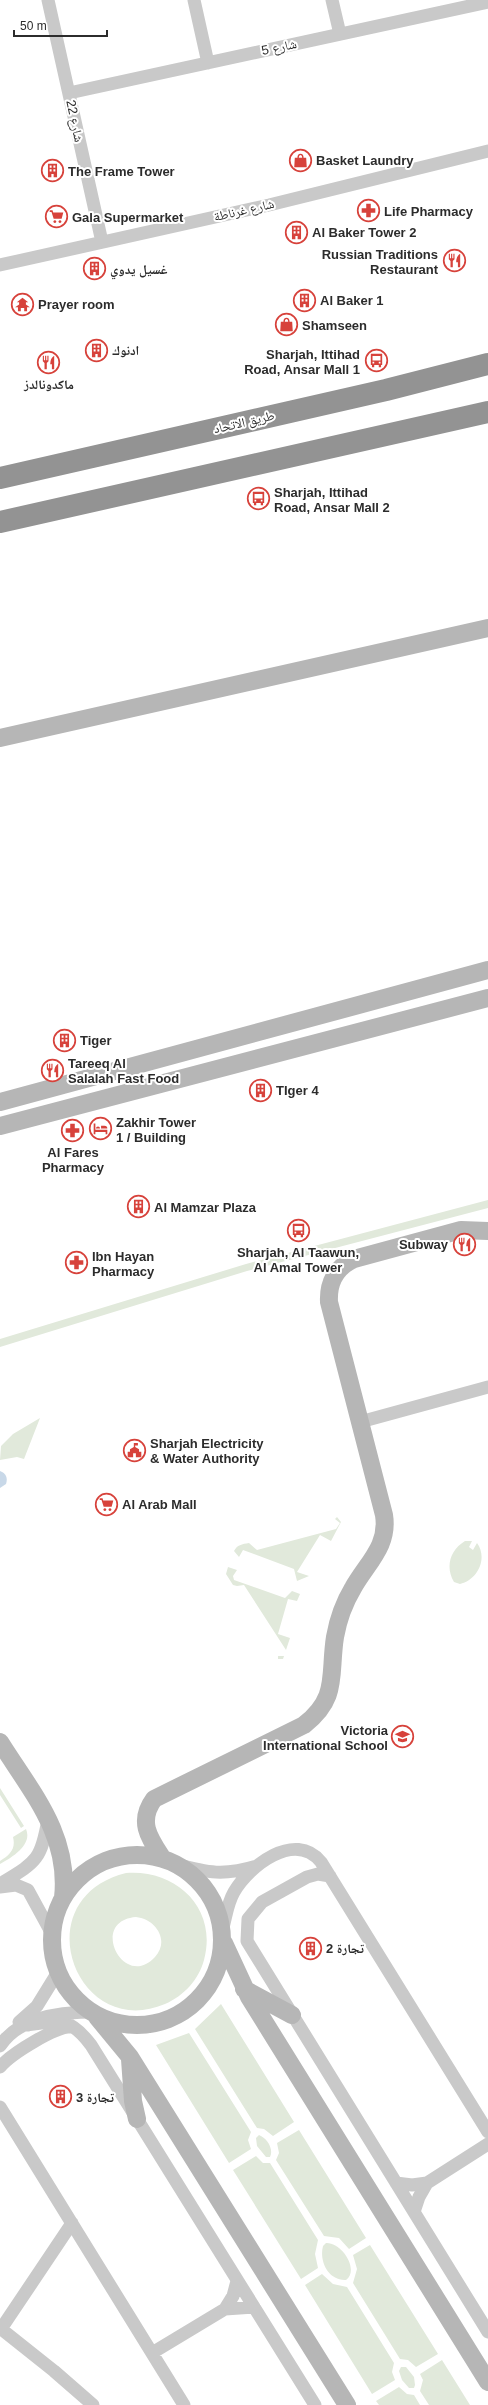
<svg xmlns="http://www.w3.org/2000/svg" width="488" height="2405" viewBox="0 0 488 2405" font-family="Arial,'Noto Naskh Arabic',sans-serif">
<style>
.green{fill:#e1e9db;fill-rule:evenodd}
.water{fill:#c8d8e8}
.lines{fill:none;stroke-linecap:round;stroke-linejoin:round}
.street{stroke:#c9c9c9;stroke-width:13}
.secondary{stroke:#b6b6b6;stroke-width:18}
.highway{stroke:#939393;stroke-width:22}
.labels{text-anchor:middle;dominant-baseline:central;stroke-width:4;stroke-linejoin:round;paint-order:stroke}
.street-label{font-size:13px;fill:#2c2c2c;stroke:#fff}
.poi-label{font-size:13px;font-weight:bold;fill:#2c2c2c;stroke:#fff;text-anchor:start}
</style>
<rect width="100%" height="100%" fill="#fff"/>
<path class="green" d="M488 1200V1208L247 1271 0 1347V1339L246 1264Z
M40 1418 24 1459 17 1457 0 1460 1 1446 13 1434Z
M337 1517 341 1522 331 1541 320 1535 297 1572 309 1576 297 1581 294 1569 243 1550 239 1557 234 1551C237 1545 242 1544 249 1543L257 1550 336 1529 340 1523 335 1519Z
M465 1541H472L469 1547 473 1550 477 1543C488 1558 478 1580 460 1584L454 1582C445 1567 450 1550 465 1541Z
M228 1567 237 1570 233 1576 234 1580 285 1598 292 1591 300 1594 297 1601 288 1599 278 1634 290 1638 283 1659H278V1656H284L286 1650 244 1585 237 1586 233 1585 226 1574Z
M0 1788 24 1826 21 1828 0 1795Z
M26 1829C33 1845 11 1858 0 1864V1861C10 1855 16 1849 13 1837Z
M126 1873C176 1869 218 1908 204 1960 199 1979 184 1996 165 2004 76 2042 23 1899 126 1873ZM136 1917C156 1919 170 1941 155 1957 124 1991 88 1921 136 1917Z
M221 2004 294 2122 273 2136 264 2129 257 2128 195 2029Z
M189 2033 251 2132 248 2140 251 2149 229 2163 156 2045Z
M299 2130 366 2238 349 2249 339 2238 324 2236 276 2160 279 2153 277 2143Z
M259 2135C267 2138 274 2149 270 2157H266L257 2146 256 2138Z
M256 2156 263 2163H270L318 2240 315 2254 318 2268 301 2279 233 2170Z
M326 2243C341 2242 360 2269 346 2280 328 2281 319 2261 323 2246Z
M370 2245 438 2354 416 2367 408 2360 400 2359 353 2283 357 2269 353 2255Z
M322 2274 333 2284 347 2287 394 2363 392 2372 395 2380 372 2394 305 2285Z
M442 2360 470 2405H429L420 2391 423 2380 420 2374Z
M401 2367H406L414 2377 415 2385 414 2388H409L402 2380 399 2371Z
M399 2387 407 2394 414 2395 420 2405H379L376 2401Z"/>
<path class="water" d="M0 1471C6 1473 8 1478 6 1484L0 1488Z"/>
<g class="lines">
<path class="street" d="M48 0 102 242
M194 0 208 63
M332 0 340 34
M69 93 488 2
M0 265 269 205 488 151
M360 1422 488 1387
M176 1864C208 1873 224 1876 257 1866
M330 1876 318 1874 307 1877 262 1902 248 1919 247 1941 488 2332
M0 1884C36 1862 41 1861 48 1819
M0 1887 16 1885 28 1890 52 1934
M222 1931C226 1918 227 1904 234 1892 249 1866 295 1830 321 1862L488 2132
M19 2022 37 2006 58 1972
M28 2025C59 2020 70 2017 91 2045L315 2405
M0 2046C19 2017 60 2012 92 2012
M0 2067C11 2054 57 2025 73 2027
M0 2107 184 2405
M396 2183 412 2185 427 2183 488 2144
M414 2212 419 2197 427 2183
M225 2309 254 2307
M0 2328 54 2371 93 2405
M1 2329 72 2223
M152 2353 225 2309 233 2296 237 2281"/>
<path class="secondary" d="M0 738 488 628
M0 1102 488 970
M0 1126 488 998
M0 1742C32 1793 70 1835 63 1898
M52 1940a85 85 0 1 1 170 0a85 85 0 1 1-170 0Z
M163 1859C150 1839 137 1822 154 1799L304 1725C339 1698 329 1675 335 1637 338 1620 344 1603 353 1588 367 1563 389 1546 384 1515L329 1302C328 1283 336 1267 354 1259L461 1230 488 1231
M224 1943 249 1997 488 2382
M244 1989 292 2015
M97 2017 130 2057 347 2405
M130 2059 133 2101 137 2119"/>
<path class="highway" d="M0 478 386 390 488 364
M0 522 488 412"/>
</g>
<defs>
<symbol id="shop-ring" viewBox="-11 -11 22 22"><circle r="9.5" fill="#fff" stroke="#d7423b" stroke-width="1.5"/><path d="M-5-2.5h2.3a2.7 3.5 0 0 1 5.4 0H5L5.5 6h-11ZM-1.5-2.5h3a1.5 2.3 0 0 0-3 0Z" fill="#d7423b"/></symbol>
<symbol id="building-ring" viewBox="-11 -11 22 22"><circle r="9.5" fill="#fff" stroke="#d7423b" stroke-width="1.5"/><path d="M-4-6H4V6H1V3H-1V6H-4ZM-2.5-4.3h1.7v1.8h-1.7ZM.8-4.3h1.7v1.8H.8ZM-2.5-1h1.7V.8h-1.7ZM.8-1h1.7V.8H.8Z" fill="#d7423b"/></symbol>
<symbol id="pharmacy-ring" viewBox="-11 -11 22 22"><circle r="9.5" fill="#fff" stroke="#d7423b" stroke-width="1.5"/><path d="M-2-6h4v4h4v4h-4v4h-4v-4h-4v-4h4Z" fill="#d7423b"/></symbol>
<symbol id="supermarket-ring" viewBox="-11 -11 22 22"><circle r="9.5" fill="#fff" stroke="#d7423b" stroke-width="1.5"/><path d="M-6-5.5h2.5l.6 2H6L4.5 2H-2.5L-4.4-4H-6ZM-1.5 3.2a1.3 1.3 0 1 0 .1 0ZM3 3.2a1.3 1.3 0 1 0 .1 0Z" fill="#d7423b"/></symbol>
<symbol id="restaurant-ring" viewBox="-11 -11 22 22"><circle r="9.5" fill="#fff" stroke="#d7423b" stroke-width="1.5"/><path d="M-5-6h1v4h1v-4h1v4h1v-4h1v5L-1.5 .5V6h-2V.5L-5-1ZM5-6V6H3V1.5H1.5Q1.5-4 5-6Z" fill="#d7423b"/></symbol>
<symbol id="temple-ring" viewBox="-11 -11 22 22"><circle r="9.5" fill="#fff" stroke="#d7423b" stroke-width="1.5"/><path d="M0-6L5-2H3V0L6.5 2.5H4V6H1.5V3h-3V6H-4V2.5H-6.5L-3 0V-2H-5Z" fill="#d7423b"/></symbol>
<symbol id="bus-ring" viewBox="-11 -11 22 22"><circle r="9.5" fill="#fff" stroke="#d7423b" stroke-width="1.5"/><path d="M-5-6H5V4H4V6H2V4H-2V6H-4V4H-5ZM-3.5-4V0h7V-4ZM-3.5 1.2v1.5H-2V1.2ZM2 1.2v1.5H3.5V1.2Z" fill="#d7423b"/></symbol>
<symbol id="hotel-ring" viewBox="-11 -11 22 22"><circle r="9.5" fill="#fff" stroke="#d7423b" stroke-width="1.5"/><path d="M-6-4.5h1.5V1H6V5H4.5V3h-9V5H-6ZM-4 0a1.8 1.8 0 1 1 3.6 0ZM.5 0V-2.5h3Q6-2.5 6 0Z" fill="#d7423b"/></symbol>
<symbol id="civic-ring" viewBox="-11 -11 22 22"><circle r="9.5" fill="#fff" stroke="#d7423b" stroke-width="1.5"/><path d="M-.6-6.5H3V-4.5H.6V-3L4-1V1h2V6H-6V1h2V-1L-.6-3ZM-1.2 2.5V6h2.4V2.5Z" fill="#d7423b"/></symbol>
<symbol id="school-ring" viewBox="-11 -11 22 22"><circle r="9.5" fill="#fff" stroke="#d7423b" stroke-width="1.5"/><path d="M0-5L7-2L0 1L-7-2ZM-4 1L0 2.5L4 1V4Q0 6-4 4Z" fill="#d7423b"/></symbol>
</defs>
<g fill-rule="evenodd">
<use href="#shop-ring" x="288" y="148" width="25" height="25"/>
<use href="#building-ring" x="40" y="158" width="25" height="25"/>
<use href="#pharmacy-ring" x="356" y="198" width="25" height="25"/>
<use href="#supermarket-ring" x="44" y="204" width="25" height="25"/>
<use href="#building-ring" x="284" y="220" width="25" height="25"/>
<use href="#restaurant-ring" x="442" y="248" width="25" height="25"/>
<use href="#building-ring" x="82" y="256" width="25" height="25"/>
<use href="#building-ring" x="292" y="288" width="25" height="25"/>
<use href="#temple-ring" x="10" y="292" width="25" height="25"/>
<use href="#shop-ring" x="274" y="312" width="25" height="25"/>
<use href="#building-ring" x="84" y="338" width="25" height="25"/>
<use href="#bus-ring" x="364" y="348" width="25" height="25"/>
<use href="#restaurant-ring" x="36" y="350" width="25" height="25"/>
<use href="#bus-ring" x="246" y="486" width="25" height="25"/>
<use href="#building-ring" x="52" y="1028" width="25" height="25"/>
<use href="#restaurant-ring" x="40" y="1058" width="25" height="25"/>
<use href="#building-ring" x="248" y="1078" width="25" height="25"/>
<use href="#hotel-ring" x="88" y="1116" width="25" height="25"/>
<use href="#pharmacy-ring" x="60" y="1118" width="25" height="25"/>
<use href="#building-ring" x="126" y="1194" width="25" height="25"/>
<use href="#bus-ring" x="286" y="1218" width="25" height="25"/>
<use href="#restaurant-ring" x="452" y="1232" width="25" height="25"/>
<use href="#pharmacy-ring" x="64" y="1250" width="25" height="25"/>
<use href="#civic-ring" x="122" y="1438" width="25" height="25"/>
<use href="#supermarket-ring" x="94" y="1492" width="25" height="25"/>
<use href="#school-ring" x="390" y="1724" width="25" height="25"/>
<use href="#building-ring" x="298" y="1936" width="25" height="25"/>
<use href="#building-ring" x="48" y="2084" width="25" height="25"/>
</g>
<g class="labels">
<g class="street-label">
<text transform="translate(279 47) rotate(-12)">شارع 5</text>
<text transform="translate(75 121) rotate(78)">شارع 22</text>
<text transform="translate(244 210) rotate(-13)">شارع غرناطة</text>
<text transform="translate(244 422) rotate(-13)">طريق الاتحاد</text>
</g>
<g class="poi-label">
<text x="316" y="160">Basket Laundry</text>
<text x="68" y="171">The Frame Tower</text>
<text x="384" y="211">Life Pharmacy</text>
<text x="72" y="217">Gala Supermarket</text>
<text x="312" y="232">Al Baker Tower 2</text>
<text x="438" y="254" text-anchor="end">Russian Traditions<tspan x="438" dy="15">Restaurant</tspan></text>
<text x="110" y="269">غسيل يدوي</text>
<text x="320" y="300">Al Baker 1</text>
<text x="38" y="304">Prayer room</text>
<text x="302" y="325">Shamseen</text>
<text x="112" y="350">ادنوك</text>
<text x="360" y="354" text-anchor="end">Sharjah, Ittihad<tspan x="360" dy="15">Road, Ansar Mall 1</tspan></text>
<text x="49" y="384" text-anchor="middle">ماكدونالدز</text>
<text x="274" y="492">Sharjah, Ittihad<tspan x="274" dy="15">Road, Ansar Mall 2</tspan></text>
<text x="80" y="1040">Tiger</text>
<text x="68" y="1063">Tareeq Al<tspan x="68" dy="15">Salalah Fast Food</tspan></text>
<text x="276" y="1090">TIger 4</text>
<text x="116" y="1122">Zakhir Tower<tspan x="116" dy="15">1 / Building</tspan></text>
<text x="73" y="1152" text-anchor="middle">Al Fares<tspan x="73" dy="15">Pharmacy</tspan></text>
<text x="154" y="1207">Al Mamzar Plaza</text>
<text x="448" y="1244" text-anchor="end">Subway</text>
<text x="298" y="1252" text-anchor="middle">Sharjah, Al Taawun,<tspan x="298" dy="15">Al Amal Tower</tspan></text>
<text x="92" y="1256">Ibn Hayan<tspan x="92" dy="15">Pharmacy</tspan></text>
<text x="150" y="1443">Sharjah Electricity<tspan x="150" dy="15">&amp; Water Authority</tspan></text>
<text x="122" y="1504">Al Arab Mall</text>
<text x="388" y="1730" text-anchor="end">Victoria<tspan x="388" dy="15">International School</tspan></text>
<text x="326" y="1948">تجارة 2</text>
<text x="76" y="2097">تجارة 3</text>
</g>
</g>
<path d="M14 30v6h93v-6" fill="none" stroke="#2c2c2c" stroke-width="2"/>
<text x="20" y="30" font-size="12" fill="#2c2c2c" stroke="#ffffff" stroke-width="3" paint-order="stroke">50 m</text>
</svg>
